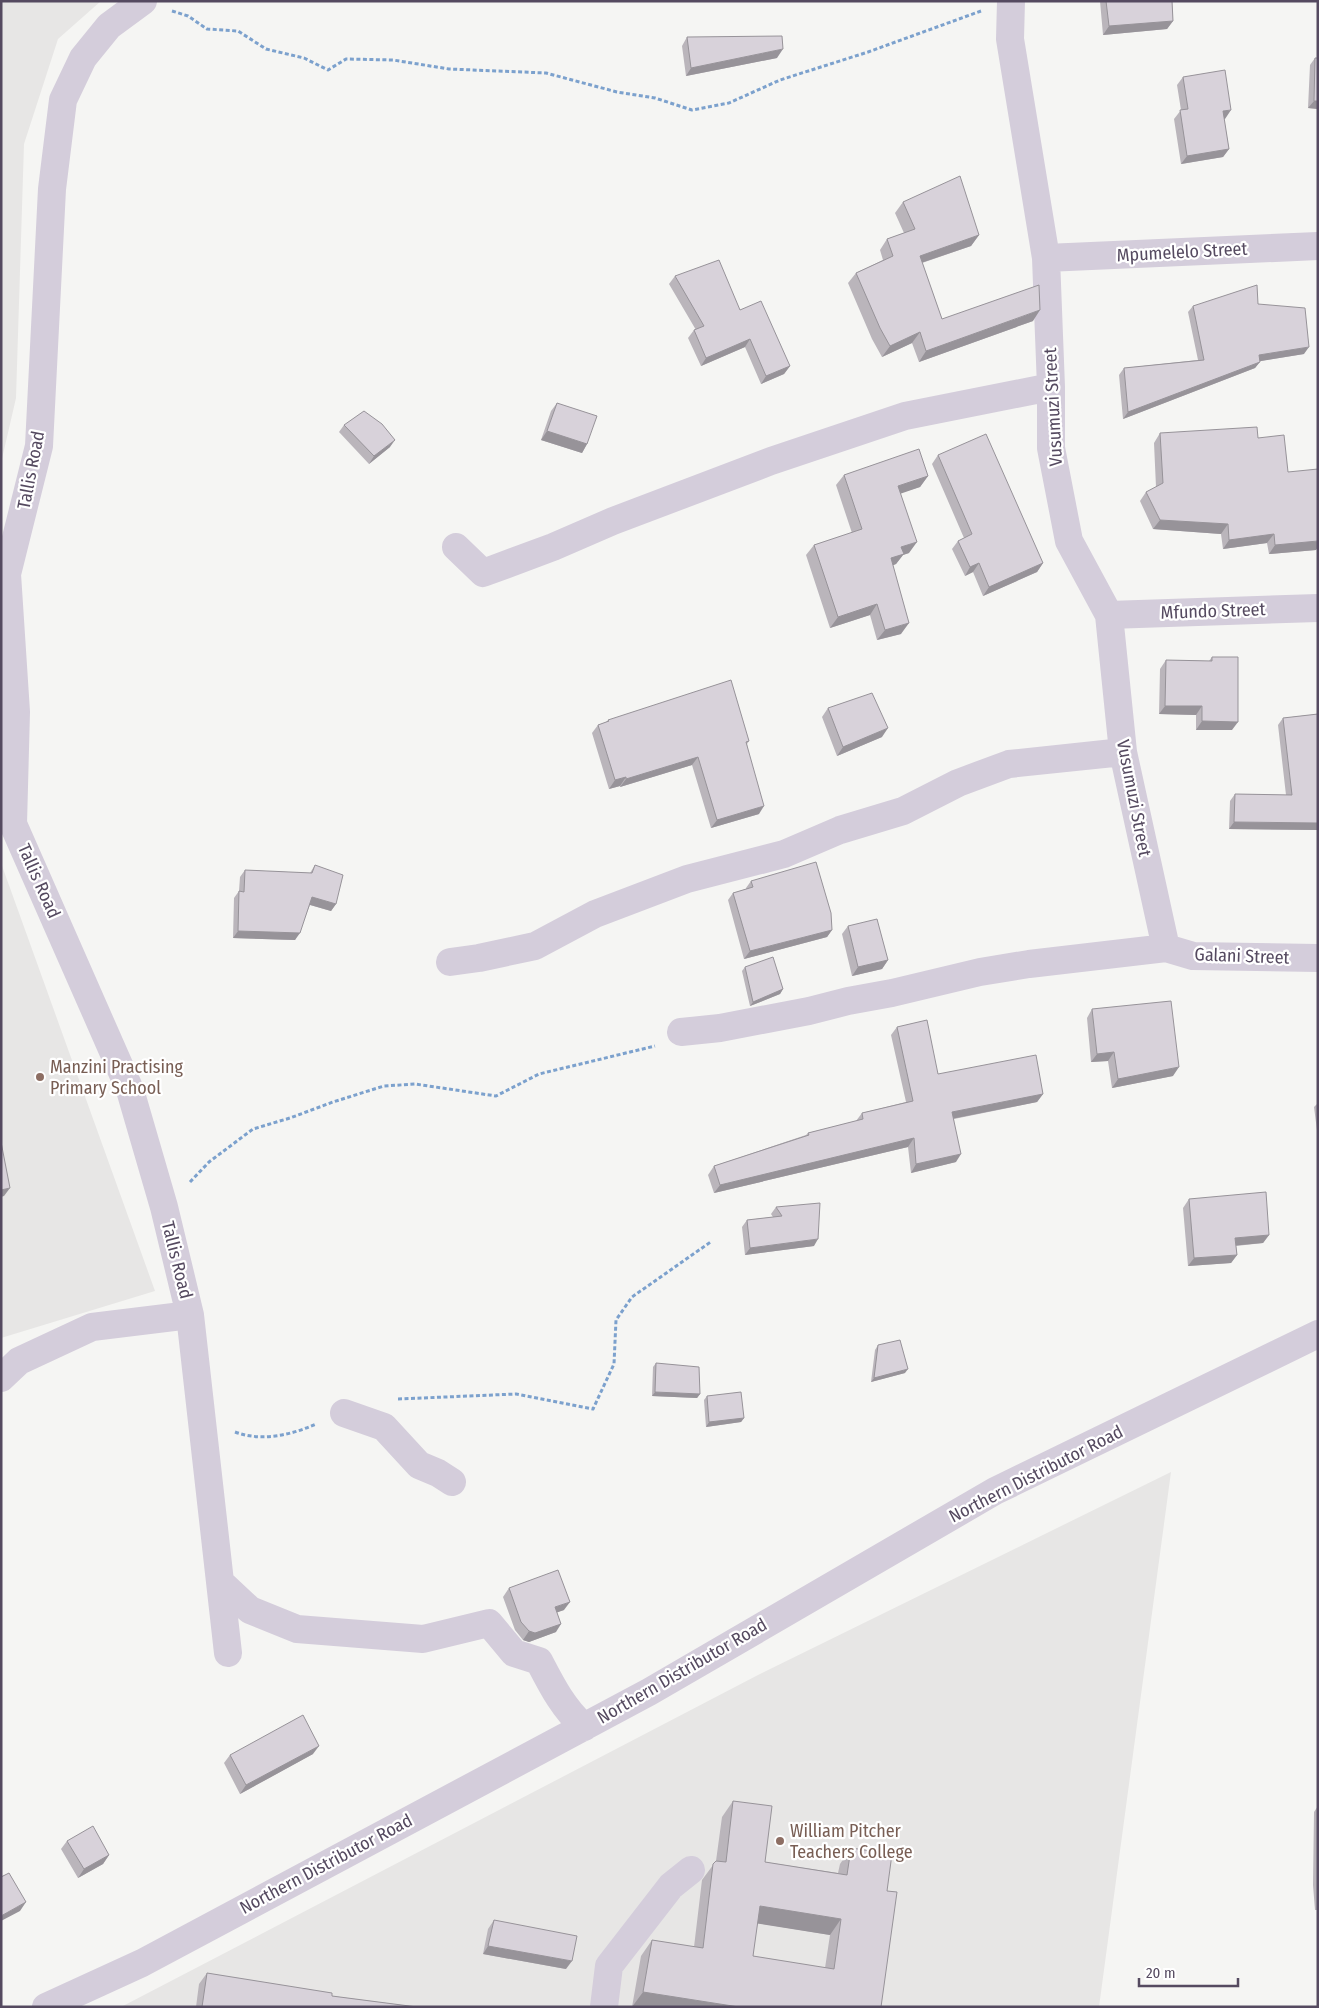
<svg xmlns="http://www.w3.org/2000/svg" width="1319" height="2008" viewBox="0 0 1319 2008" font-family="'Fira Sans Condensed',sans-serif">
<style>
.education{fill:#e7e6e5}
.lines{fill:none;stroke-linecap:round;stroke-linejoin:round}
.path{stroke:#7ca1cd;stroke-width:3;stroke-dasharray:4 2.5;stroke-linecap:butt}
.minor{stroke:#d4cddb;stroke-width:28}
.wall{fill:#bab5bb;fill-rule:evenodd}
.shaded-wall{fill:#979399}
.building{fill:#d8d2da;stroke:#979399;fill-rule:evenodd}
.education-dot{fill:#8d6e63;stroke:#fff;stroke-width:2}
.labels{text-anchor:middle;dominant-baseline:central;stroke-width:4.5;stroke-linejoin:round;paint-order:stroke}
.street-label{font-size:18px;fill:#554a60;stroke:#fff}
.education-label{font-size:18px;fill:#785e54;stroke:#fff;text-anchor:start}
</style>
<rect width="100%" height="100%" fill="#f5f5f3"/>
<path class="education" d="M1 1H101L58 39 24 144 16 398 1 463Z
M1 863 155 1291 1 1338Z
M1171 1472 1099 2007H121L758 1675Z"/>
<g class="lines">
<path class="path" d="M172 11 188 16 207 29 238 31 266 49 304 58 328 70 346 59 393 60 449 69 546 73 617 92 655 98 692 110 729 103 780 80 868 52 981 11
M190 1182 209 1162 253 1129 290 1118 333 1102 384 1086 415 1084 496 1096 539 1074 655 1046
M398 1399 516 1394 593 1409 614 1364 616 1320 632 1297 712 1241
M235 1432C262 1442 291 1435 316 1424"/>
<path class="minor" d="M143 1 109 26 83 58 63 100 52 189 39 446 7 574 16 712 13 824 130 1090 164 1207 190 1315 228 1653
M1011 1 1010 39 1046 258 1051 387V448L1069 541 1109 615 1123 752 1166 948
M1046 258 1318 246
M456 547 483 573 553 547 613 521 771 461 905 416 1051 387
M1109 615 1318 608
M450 962 479 958 535 946 595 914 687 879 784 854 840 830 903 811 958 783 1009 764 1123 752
M681 1032 720 1028 809 1011 848 1001 892 993 980 972 1029 964 1166 948 1193 956 1318 958
M1 1378 19 1361 92 1327 190 1315
M344 1413 384 1427 419 1465 438 1473 452 1482
M220 1582 250 1610 297 1629 423 1639 489 1623 514 1653 539 1661C552 1686 563 1708 584 1727
M46 2007 142 1963 649 1692 995 1491 1318 1334
M604 2007 609 1966 671 1886 691 1870"/>
</g>
<path class="wall" d="M1100 1H1172L1173 21 1167 29 1103 35Z
M687 37 777 58 686 76 682 46Z
M1315 58H1318V109L1308 108 1310 65Z
M1183 77 1225 119H1224L1229 149 1223 157 1181 164 1174 119 1181 110 1177 85Z
M903 202 979 235 971 246 922 263 942 319 1033 321 919 362 912 343 882 357 872 339 848 283 856 273 883 260 880 250 887 239 904 233 895 213Z
M675 276 740 310 790 366 784 374 761 384 745 347 701 366 688 338 694 330H696L669 284Z
M1258 304 1304 354 1260 361 1255 368 1123 419 1119 375 1124 368 1198 360 1188 312 1193 306Z
M557 403 587 444 582 453 541 440 551 411Z
M344 425 390 447 369 464 339 432Z
M1160 433 1258 438 1288 472 1316 550 1269 554 1267 543 1223 549 1221 534 1153 529 1140 501 1146 492 1156 487 1154 443Z
M938 455 1043 563 1037 572 983 596 973 572 965 576 952 549 958 541 964 538 932 464Z
M844 475 928 476 920 487 900 493 909 553 903 555 896 564 893 565 901 634 877 640 870 615 830 628 806 555 814 545 852 533 836 485Z
M1212 657 1232 730H1196V715L1159 714 1160 669 1166 660 1209 661Z
M828 708 882 737 837 756 822 717Z
M1318 714V830L1229 829 1230 801 1235 794 1286 795 1278 725 1283 718Z
M608 720 749 741 747 744 759 814 711 828 692 765 620 787V786L609 789 592 733 598 725 606 722Z
M315 865 336 904 331 911 310 905 295 940 233 938 234 898 239 891 240 877 245 870 310 873Z
M751 881 832 930 827 937 744 959 728 900 733 893 746 889V888Z
M848 926 888 960 882 969 852 976 842 934Z
M745 967 783 989 780 994 750 1006 742 971Z
M1092 1009 1173 1076 1112 1088 1108 1061 1091 1062 1087 1018Z
M897 1027 938 1074 1043 1094 1037 1102 954 1119 956 1162 911 1173 908 1147 714 1193 708 1175 714 1166 806 1135 808 1133 856 1121 862 1113 906 1102 891 1035Z
M1318 1103V1138L1314 1107Z
M1189 1199 1269 1235 1263 1243 1236 1246 1237 1255 1231 1263 1188 1266 1183 1208Z
M776 1207 814 1246 745 1255 742 1227 747 1220 773 1217 771 1214Z
M878 1345 905 1373 871 1382 875 1350Z
M656 1363 700 1394 697 1398 652 1396 653 1367Z
M707 1396 744 1418 741 1422 706 1427 704 1400Z
M509 1588 564 1610 557 1612 556 1632 529 1642 523 1640 515 1630 503 1597Z
M313 1754 240 1794 224 1763 230 1755Z
M733 1801 765 1862 838 1873 840 1864 851 1848 887 1891 881 2007H632L641 1956 652 1940 694 1947 702 1880 716 1861 722 1817ZM757 1923 830 1935 825 1968 753 1956Z
M1318 1806V1910H1315L1313 1885 1314 1812Z
M67 1841 109 1855 103 1864 78 1878 61 1849Z
M494 1920 566 1969 483 1954 488 1929Z
M207 1973 332 1996 417 2007H196L199 1984Z"/>
<path class="shaded-wall" d="M1173 21 1167 29 1103 35 1109 26Z
M783 49 777 58 686 76 691 68Z
M1314 101H1318V109L1308 108Z
M1231 110 1225 119 1217 120 1223 111Z
M1229 149 1223 157 1181 164 1187 156Z
M979 235 971 246 912 266 920 256Z
M1040 310 1033 321 919 362 926 351Z
M920 332 912 343 882 357 890 346Z
M750 339 745 347 701 366 706 358Z
M1309 347 1304 354 1255 362 1259 355Z
M1260 362 1255 368 1123 419 1128 412Z
M790 366 784 374 761 384 766 376Z
M547 431 587 444 582 453 541 440Z
M395 440 390 447 369 464 374 456Z
M928 476 920 487 891 497 898 486Z
M1160 520 1228 524 1221 534 1153 529Z
M1274 534 1267 543 1223 549 1229 540Z
M1318 541V547L1316 550 1269 554 1275 545Z
M917 542 909 553 903 555 896 564 884 569 891 558 901 547Z
M979 563 973 572 965 576 970 567Z
M1043 563 1037 572 983 596 989 587Z
M877 604 870 615 830 628 838 617Z
M909 623 901 634 877 640 885 630Z
M1165 706H1202L1196 715 1159 714Z
M1202 721 1238 722 1232 730H1196Z
M888 728 882 737 837 756 843 747Z
M698 757 692 765 620 787 626 779Z
M626 777 620 786 609 789 615 780Z
M764 806 759 814 711 828 717 820Z
M1234 822 1318 823V830L1229 829Z
M312 897 336 904 331 911 307 904Z
M832 930 827 937 744 959 750 951Z
M238 931 300 933 295 940 233 938Z
M888 960 882 969 852 976 858 967Z
M783 989 780 994 750 1006 753 1002Z
M1114 1052 1108 1061 1091 1062 1097 1054Z
M1179 1067 1173 1076 1112 1088 1118 1079Z
M1043 1094 1037 1102 946 1120 952 1112Z
M914 1138 908 1147 714 1193 720 1185Z
M961 1154 956 1162 911 1173 916 1164Z
M10 1188 4 1196 1 1197V1190Z
M1269 1235 1263 1243 1230 1246 1235 1238Z
M818 1239 814 1246 745 1255 750 1248Z
M1237 1255 1231 1263 1188 1266 1194 1258Z
M908 1369 905 1373 871 1382 874 1378Z
M655 1392 700 1394 697 1398 652 1396Z
M744 1418 741 1422 706 1427 709 1422Z
M570 1602 564 1610 550 1615 555 1607Z
M561 1624 556 1632 529 1642 523 1640 529 1631Z
M319 1746 313 1754 240 1794 246 1785Z
M109 1855 103 1864 78 1878 84 1869Z
M26 1902 20 1911 1 1921V1916Z
M760 1906 841 1919 830 1935 748 1922Z
M488 1946 572 1961 566 1969 483 1954Z
M643 1992 739 2007H632Z"/>
<path class="building" d="M1106 1H1172L1173 21 1109 26Z
M782 36 783 49 691 68 687 37Z
M1315 58H1318V101H1314Z
M1225 70 1231 110 1223 111 1229 149 1187 156 1180 110 1188 109 1183 77Z
M960 176 979 235 920 256 942 319 1039 285 1040 310 926 351 920 332 890 346 880 328 856 273 893 256 887 239 915 229 903 202Z
M719 260 740 310 761 301 790 366 766 376 750 339 706 358 694 330 704 326 675 276Z
M1257 285 1258 304 1305 308 1309 347 1259 355 1260 362 1128 412 1124 368 1204 360 1193 306Z
M557 403 597 416 587 444 547 431Z
M364 411 382 424 395 440 374 456 344 425Z
M1257 427 1258 438 1284 435 1288 472 1318 469V541L1275 545 1274 534 1229 540 1228 524 1160 520 1146 492 1163 483 1160 433Z
M986 434 1043 563 989 587 979 563 970 567 958 541 972 534 938 455Z
M919 449 928 476 898 486 917 542 901 547 904 554 891 558 909 623 885 630 877 604 838 617 814 545 862 529 844 475Z
M1212 657H1238V722L1202 721V706H1165L1166 660 1212 661Z
M731 680 749 741 746 742 764 806 717 820 698 757 626 779V777L615 780 598 725 609 721 608 720Z
M872 693 888 728 843 747 828 708Z
M1318 714V823L1234 822 1235 794 1292 795 1283 718Z
M816 862 831 913 832 930 750 951 733 893 753 887 751 881Z
M315 865 343 875 336 904 312 897 300 933 238 931 239 891 244 892 245 870 312 873Z
M877 919 888 960 858 967 848 926Z
M773 957 783 989 753 1002 745 967Z
M1171 1001 1179 1067 1118 1079 1114 1052 1097 1054 1092 1009Z
M927 1020 938 1074 1036 1055 1043 1094 952 1112 961 1154 916 1164 914 1138 720 1185 714 1166 809 1135 808 1133 863 1119 862 1113 913 1101 897 1027Z
M1 1142 10 1188 1 1190Z
M1266 1192 1269 1235 1235 1238 1237 1255 1194 1258 1189 1199Z
M820 1203 818 1239 750 1248 747 1220 782 1216 776 1207Z
M900 1340 908 1369 874 1378 878 1345Z
M656 1363 699 1367 700 1394 655 1392Z
M741 1392 744 1418 709 1422 707 1396Z
M558 1570 570 1602 555 1607 561 1624 535 1633 529 1631 521 1622 509 1588Z
M303 1715 319 1746 246 1785 230 1755Z
M733 1801 772 1806 765 1862 847 1875 851 1848 892 1854 887 1891 897 1892 881 2007H739L643 1992 652 1940 703 1948 713 1864 716 1861 726 1862ZM760 1906 841 1919 834 1969 753 1956Z
M93 1826 109 1855 84 1869 67 1841Z
M9 1873 26 1902 1 1916V1877Z
M494 1920 577 1936 572 1961 488 1946Z
M207 1973 332 1993V1996L417 2007H202Z"/>
<g class="education-dot">
<circle cx="40" cy="1077" r="5"/>
<circle cx="780" cy="1841" r="5"/>
</g>
<g class="labels">
<g class="street-label">
<text transform="translate(1182 252) rotate(-3)">Mpumelelo Street</text>
<text transform="translate(1053 407) rotate(-93)">Vusumuzi Street</text>
<text transform="translate(31 470) rotate(-79)">Tallis Road</text>
<text transform="translate(1213 611) rotate(-2)">Mfundo Street</text>
<text transform="translate(1134 798) rotate(79)">Vusumuzi Street</text>
<text transform="translate(39 881) rotate(66)">Tallis Road</text>
<text transform="translate(1242 956) rotate(2)">Galani Street</text>
<text transform="translate(177 1260) rotate(76)">Tallis Road</text>
<text transform="translate(1036 1474) rotate(-27)">Northern Distributor Road</text>
<text transform="translate(682 1671) rotate(-30)">Northern Distributor Road</text>
<text transform="translate(326 1864) rotate(-28)">Northern Distributor Road</text>
</g>
<g class="education-label">
<text x="50" y="1067">Manzini Practising<tspan x="50" dy="21">Primary School</tspan></text>
<text x="790" y="1831">William Pitcher<tspan x="790" dy="21">Teachers College</tspan></text>
</g>
</g>
<rect width="1319" height="2008" fill="none" stroke="#554a60" stroke-width="5"/>
<path d="M1139 1978v8h99v-8" fill="none" stroke="#554a60" stroke-width="2.5"/>
<text x="1146" y="1978" font-size="15" fill="#554a60" stroke="#ffffff" stroke-width="4" paint-order="stroke">20 m</text>
</svg>
